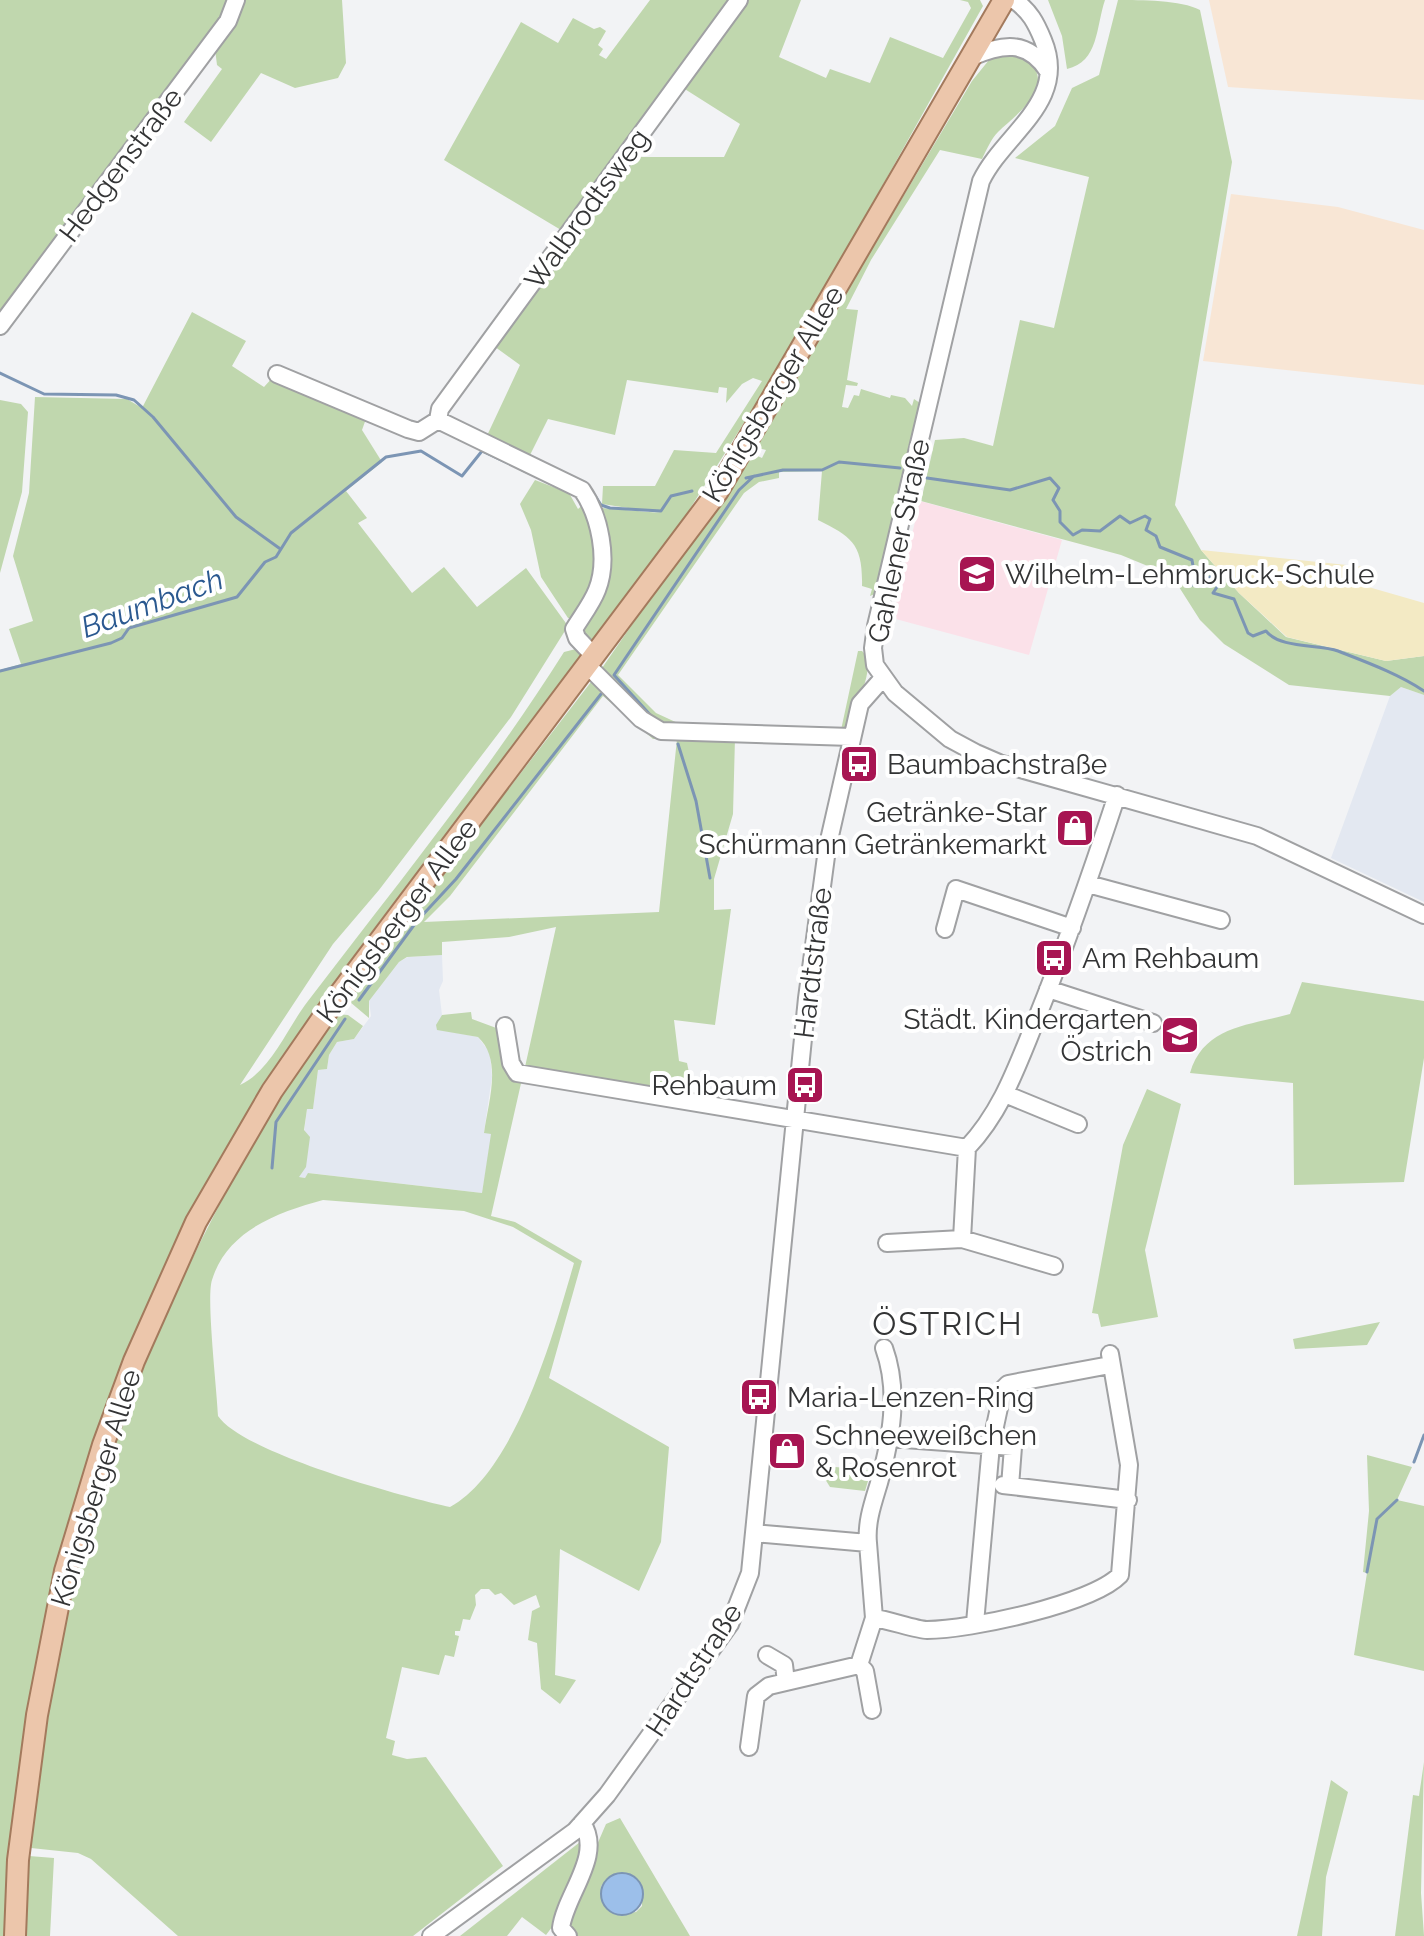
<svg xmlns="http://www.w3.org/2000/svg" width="1424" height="1936" viewBox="0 0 1424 1936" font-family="Raleway,sans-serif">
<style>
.commercial{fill:#f8e6d5}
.built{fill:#e3e8f1}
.education{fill:#fbe1e9}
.green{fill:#c0d7ae;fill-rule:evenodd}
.sand{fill:#f3eac4}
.water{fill:#9cbfea;stroke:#7c95b4;stroke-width:2}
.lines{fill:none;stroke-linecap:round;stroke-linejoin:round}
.stream{stroke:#7c95b4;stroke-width:3}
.minor-casing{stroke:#a0a1a3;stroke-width:20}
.major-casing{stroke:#a37a5d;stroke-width:24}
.minor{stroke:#fff;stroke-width:16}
.major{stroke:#ecc6ab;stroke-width:20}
.labels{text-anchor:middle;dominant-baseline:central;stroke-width:8;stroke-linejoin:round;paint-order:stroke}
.street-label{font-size:28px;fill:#333435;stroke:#fff}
.poi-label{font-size:28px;fill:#333435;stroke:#fff;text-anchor:start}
.water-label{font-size:30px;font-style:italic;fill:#2b5990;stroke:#fff}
.quarter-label{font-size:32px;letter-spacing:2px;fill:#333435;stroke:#fff}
</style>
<rect width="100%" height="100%" fill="#f2f3f5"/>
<path class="commercial" d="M1209 0H1424V100L1228 87Z
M1231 194 1338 207 1424 230V385L1203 361Z"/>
<path class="built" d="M1401 687 1424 695V902L1331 858 1390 696Z
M442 955 443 981 439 990 442 1015 437 1029 478 1037 490 1053 492 1077 484 1132 492 1134 482 1193 309 1173 305 1178 299 1177 307 1108H313L318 1070 327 1069 329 1055 337 1042 354 1039 371 1016 369 1001 399 962 408 957Z"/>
<path class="education" d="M920 501 1062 540 1029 655 892 618Z"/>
<path class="green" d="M0 0H231L230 8 0 322Z
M241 0H342L346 63 338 78 295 88 261 73 211 142 184 122 222 69 217 65 215 49Z
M650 0H732L566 233 444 160 521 22 558 43 573 18 594 29 600 27 606 31 598 45 603 49 599 55 606 59Z
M743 0H801L779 57 826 78 830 69 870 83 890 37 943 58 971 8 968 2 960 0H980L983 6 796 340 681 523 594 644 583 635 582 628 610 564 602 508 661 513 602 504 603 486H655L674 450 716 453 762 381 753 378 742 384 726 403 727 388 719 387 718 393 627 380 615 435 548 419 527 461 484 442 520 365 491 344 628 157H724L740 124 680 86Z
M1048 0H1105C1096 26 1099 62 1067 69L1062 36Z
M1118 0C1141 0 1181 0 1200 10L1232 162 1175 505 1201 550 1239 593 1286 637 1386 661 1424 656V695L1401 687 1390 696 1289 685 1224 644 1200 620 1172 576 1121 555 921 501 935 440 964 438 993 446 1020 320 1054 328 1089 177 1015 158 1055 126 1072 88 1099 75Z
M1007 50C1012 54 1022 54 1028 60 1057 88 1016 114 998 132 991 139 987 149 982 159L940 150 871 260 846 309 858 310 847 380 858 383 857 386 846 385 842 407 848 408 854 395 859 396 861 389 890 398 891 395 905 398 912 406 914 399 923 405 877 593 870 596 872 589 862 586C863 544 852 537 818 520L822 471 779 472V478L759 482 744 493 618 675 656 713 682 725 841 730 858 651H862C879 668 853 705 849 730L840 735 660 728 642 715 602 668 751 453 762 458 766 450 754 447 972 81 993 55Z
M192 312 246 341 232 366 264 387 273 377 367 416 362 430 382 462 346 491 367 518 358 523 412 593 444 567 477 607 526 568 568 626 511 717 379 890 333 944 240 1085C271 1071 287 1028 308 1001 395 887 487 774 564 652L576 649 582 656C493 782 391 898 305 1025 119 1298 16 1606 5 1936H0V670L21 664 9 629 33 621 13 556 29 493 35 397 127 399 142 408Z
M0 400 21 404 28 412 22 492 0 573Z
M535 480 569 493 578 509 586 502C597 562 606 565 573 619L568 618 541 577 531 530 520 504Z
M591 682H596L647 729 735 738 733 814 714 879V910L731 909 715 1025 674 1020 679 1061 687 1063 693 1092 525 1067 556 927 509 937 442 942V955L407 957 399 962 369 1001V1018L350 1002 349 996ZM603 696 653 739H677L659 912 424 922 450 896Z
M1302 982 1424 1001V1058L1404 1182 1294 1185 1293 1083 1190 1073C1204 1026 1248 1026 1290 1014Z
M471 1012 472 1019 499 1029 522 1079 491 1216 515 1222 582 1261 549 1378 669 1447 661 1542 639 1591 560 1549 555 1675 576 1680 560 1704 541 1689 537 1643 528 1640 532 1611 540 1607 536 1595 514 1605 501 1593 495 1595 489 1589H481L475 1595 476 1605 470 1620 463 1619 460 1631H455V1635L459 1636 454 1657 445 1655 439 1675 402 1667 386 1738 395 1741 392 1755 407 1759 426 1757 503 1866 413 1936H178L91 1859 78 1853 31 1848C40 1763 50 1679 70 1596 121 1388 213 1190 336 1014L348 1015 363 1026 354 1039 337 1042 329 1055 327 1069 318 1070 313 1109H307L304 1130 310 1137 306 1167 299 1177 305 1178 308 1173 482 1193 491 1134 484 1133C488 1103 503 1060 478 1037L437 1030 436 1025 442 1015ZM323 1200 464 1211 513 1227 574 1263C554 1332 516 1471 450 1507 403 1497 243 1453 218 1416 217 1390 206 1298 212 1280 227 1230 279 1212 323 1200Z
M1147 1089 1181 1104 1145 1250 1158 1317 1101 1327 1098 1314 1092 1313 1123 1145Z
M1380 1322 1367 1345 1295 1349 1293 1339Z
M1367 1455 1412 1467 1397 1500 1424 1506V1671L1354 1655 1367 1573 1363 1572 1369 1511Z
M827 1466 871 1471 865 1491 830 1487 825 1479Z
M1424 1762 1421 1893 1424 1936H1395L1413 1795 1419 1796Z
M1331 1780 1348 1792 1326 1877 1322 1936H1297Z
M620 1818 690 1936H576L564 1921 606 1824ZM616 1873 625 1874 641 1888 642 1906 636 1912 620 1914 601 1886Z
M580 1842 585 1846 555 1923 546 1935 522 1917 507 1936H460Z
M29 1856 54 1858 50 1936H25Z"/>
<path class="sand" d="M1201 550 1366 567 1365 586 1424 603V656L1386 661 1287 637 1239 593Z"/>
<path class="water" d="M601 1894a21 21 0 1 1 42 0a21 21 0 1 1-42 0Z"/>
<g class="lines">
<path class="stream" d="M22 284 79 207
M0 373 44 394 116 395 134 400 153 417 236 517 279 548
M522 470 537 477
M746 478 783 470H822L839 462 900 468
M927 478 1010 490 1050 478 1059 488 1053 500 1060 511V522L1073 535 1082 530 1100 531 1120 516 1130 523 1145 516 1150 519 1146 530 1156 536 1160 547 1192 560 1193 566 1186 575 1192 585 1215 575 1221 581 1213 593 1234 599 1248 633 1253 636 1266 631C1280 649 1319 644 1338 651 1366 662 1399 674 1424 691
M592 491 601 505 610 508 661 511 671 496 692 491
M0 671 111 643 122 638 129 628 237 597 265 562 276 557 291 533 386 457 421 451 462 476 482 451 512 465
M653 718 614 675 739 490 754 476
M678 744 696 801 710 878
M359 1000 417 921 456 879 601 694
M272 1168 276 1122 345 1019
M1414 1462 1424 1435
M1367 1572 1377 1519 1397 1500"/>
<defs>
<path id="minor" d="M1014 0C1030 11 1036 23 1043 40 1069 102 1004 133 981 181L876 626 873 648 875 665 895 693 950 739 976 753 999 763 1257 836 1424 915
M971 57C1002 44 1027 39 1048 71
M0 326 228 21 236 0
M277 374 408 429 419 432 438 420 582 490C600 516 609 560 597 590 592 603 582 616 574 629L577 638 595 657
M438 420 440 409 739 0
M588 666 641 719 661 731 852 737
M1088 884 1221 920
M945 929 956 889 1072 928
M1048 989 1153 1023
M505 1026 511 1063 517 1073 967 1148C1002 1111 1017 1066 1036 1020 1066 946 1092 871 1117 795
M1005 1094 1078 1124
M967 1148 962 1239 1054 1266
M887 1243 962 1239
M891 1438 1013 1447 1010 1486
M1003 1485 1128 1500
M754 1533 868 1543 874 1618 859 1665 786 1682 784 1665 767 1655
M868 1543C866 1522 873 1503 879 1483 891 1439 900 1392 884 1348
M874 1618C889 1620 917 1630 927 1630 969 1630 1092 1604 1120 1575L1129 1465 1110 1354
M975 1623 991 1445 1003 1389 1008 1384 1110 1365
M859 1665 865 1671 872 1710
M749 1747 756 1696 769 1686 786 1682
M431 1936 575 1831 607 1795 730 1624 750 1573 807 998 827 849 860 704 883 678
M568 1936 561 1928C565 1895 604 1855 582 1823"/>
<path id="major" d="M15 1936 18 1860 37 1715 65 1571 103 1445 134 1361 196 1222 272 1091 335 1000 718 491 1004 0"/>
</defs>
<use href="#minor" class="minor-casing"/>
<use href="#major" class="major-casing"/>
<use href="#minor" class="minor"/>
<use href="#major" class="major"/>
</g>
<defs>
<symbol id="school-square" viewBox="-11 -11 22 22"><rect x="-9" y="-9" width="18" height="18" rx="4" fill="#a71552" stroke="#fff"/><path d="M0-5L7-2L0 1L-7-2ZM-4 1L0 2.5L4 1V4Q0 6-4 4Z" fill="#fff"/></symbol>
<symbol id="bus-square" viewBox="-11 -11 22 22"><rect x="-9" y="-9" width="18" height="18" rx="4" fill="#a71552" stroke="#fff"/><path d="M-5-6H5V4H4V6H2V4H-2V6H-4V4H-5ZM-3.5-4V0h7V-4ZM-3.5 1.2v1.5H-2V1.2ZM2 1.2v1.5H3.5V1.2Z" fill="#fff"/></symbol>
<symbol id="shop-square" viewBox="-11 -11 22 22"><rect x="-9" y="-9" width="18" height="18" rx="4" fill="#a71552" stroke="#fff"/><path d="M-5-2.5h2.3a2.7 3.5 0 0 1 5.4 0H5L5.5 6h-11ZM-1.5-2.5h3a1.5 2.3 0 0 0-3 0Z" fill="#fff"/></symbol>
</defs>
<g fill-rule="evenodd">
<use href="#school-square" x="955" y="552" width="44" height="44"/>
<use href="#bus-square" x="837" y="742" width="44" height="44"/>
<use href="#shop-square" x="1053" y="806" width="44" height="44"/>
<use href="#bus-square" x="1032" y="936" width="44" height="44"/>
<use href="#school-square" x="1158" y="1013" width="44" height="44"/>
<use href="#bus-square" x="783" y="1063" width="44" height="44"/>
<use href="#bus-square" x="737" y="1375" width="44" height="44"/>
<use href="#shop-square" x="765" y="1429" width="44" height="44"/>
</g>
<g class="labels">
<g class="street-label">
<text transform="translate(121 165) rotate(-53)">Hedgenstraße</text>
<text transform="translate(587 209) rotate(-54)">Walbrodtsweg</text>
<text transform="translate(773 394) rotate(-59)">Königsberger Allee</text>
<text transform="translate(899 541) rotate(-78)">Gahlener Straße</text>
<text transform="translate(397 921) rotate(-53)">Königsberger Allee</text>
<text transform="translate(813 963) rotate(-83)">Hardtstraße</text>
<text transform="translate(96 1488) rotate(-73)">Königsberger Allee</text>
<text transform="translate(694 1670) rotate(-57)">Hardtstraße</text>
</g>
<g class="poi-label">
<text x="1005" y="574">Wilhelm-Lehmbruck-Schule</text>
<text x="887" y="764">Baumbachstraße</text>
<text x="1047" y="812" text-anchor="end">Getränke-Star<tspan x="1047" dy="32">Schürmann Getränkemarkt</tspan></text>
<text x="1082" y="958">Am Rehbaum</text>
<text x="1152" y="1019" text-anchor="end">Städt. Kindergarten<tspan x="1152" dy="32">Östrich</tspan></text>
<text x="777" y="1085" text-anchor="end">Rehbaum</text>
<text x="787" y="1397">Maria-Lenzen-Ring</text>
<text x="815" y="1435">Schneeweißchen<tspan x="815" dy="32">&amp; Rosenrot</tspan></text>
</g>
<g class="water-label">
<text transform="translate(152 603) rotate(-20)">Baumbach</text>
</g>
<g class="quarter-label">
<text x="948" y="1323">ÖSTRICH</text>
</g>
</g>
</svg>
